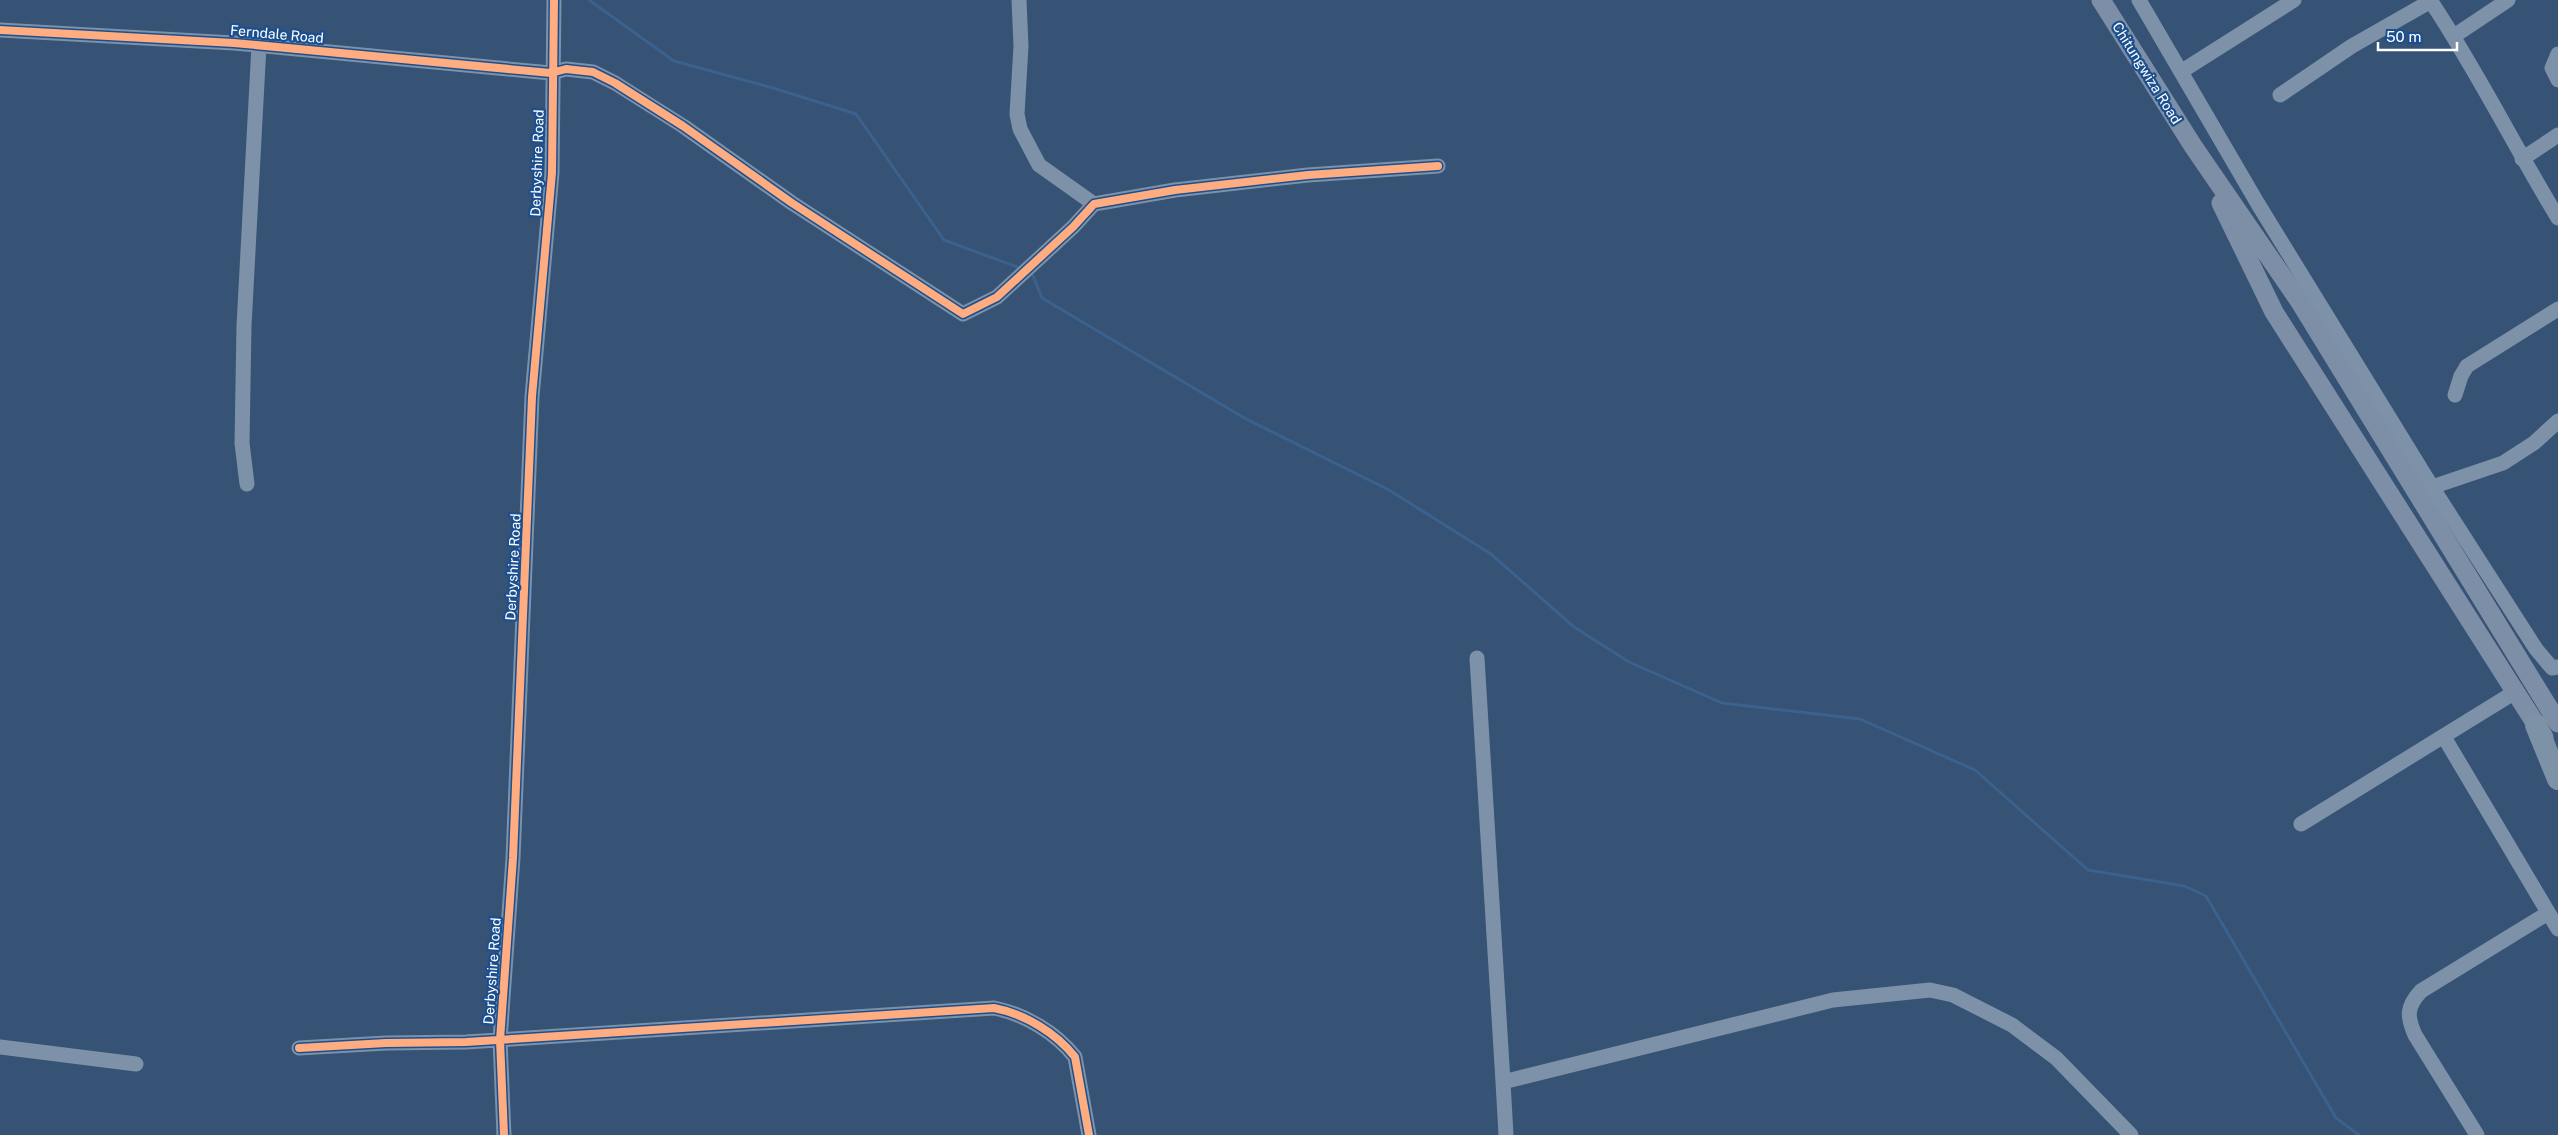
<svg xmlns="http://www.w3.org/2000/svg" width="2558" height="1135" viewBox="0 0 2558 1135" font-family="'Public Sans',sans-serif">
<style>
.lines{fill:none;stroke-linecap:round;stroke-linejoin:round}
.stream{stroke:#3b618d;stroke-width:3}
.minor{stroke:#7d92a8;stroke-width:15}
.major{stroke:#7d8ea7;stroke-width:19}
.highway{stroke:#7e92a7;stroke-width:22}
.cycleway-casing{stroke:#1b4f8f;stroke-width:11}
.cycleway{stroke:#ffac80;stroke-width:8}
.labels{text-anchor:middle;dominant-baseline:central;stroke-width:4.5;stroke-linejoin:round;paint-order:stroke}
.street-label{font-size:14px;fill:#fff;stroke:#1b4f8f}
</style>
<rect width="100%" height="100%" fill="#365274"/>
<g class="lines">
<path class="stream" d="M589 0 674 61 773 88 856 114 944 240 1020 268
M1033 276 1042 298 1246 419 1389 490 1491 554 1574 627 1629 662 1722 703 1860 719 1975 770 2088 870 2184 886 2206 896 2336 1118 2359 1135"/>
<path class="minor" d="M1019 0 1021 46 1017 114 1020 129 1039 165 1094 204
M2139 0 2258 204 2432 487 2536 649 2552 668 2558 667
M2430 0C2477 70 2514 146 2558 218
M0 30 234 43 551 73 566 69 593 72 615 83 683 126 792 203 963 314 997 297 1073 227 1094 204 1175 190 1308 175 1438 166
M2454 36 2508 0
M2558 54 2552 68 2558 80
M2182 71 2294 0
M2280 95 2352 46 2431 1
M2522 159 2558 135
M2455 395 2461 376 2467 366 2558 309
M247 484 242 443 244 326 259 45
M2432 487 2503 463 2534 443 2558 421
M1477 658 1503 1082
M2444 737 2558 929
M2301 824 2515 692
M0 1047 136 1064
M299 1048 386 1043 466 1042 994 1008C1025 1014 1056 1033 1075 1057L1089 1135
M504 1135 500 1040 513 858 532 397 552 173 554 0
M1506 1135 1503 1082 1833 1000 1930 990 1953 995 2012 1025 2056 1058 2131 1135
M2477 1135 2415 1035C2407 1017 2406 1007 2421 991L2548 913"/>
<path class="major" d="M2101 0 2193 146 2300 302 2558 723
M2221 203 2274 312 2544 737"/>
<path class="highway" d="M2536 725 2558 779"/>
<defs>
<path id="cycleway" d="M0 30 234 43 551 73 566 69 593 72 615 83 683 126 792 203 963 314 997 297 1073 227 1094 204 1175 190 1308 175 1438 166
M299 1048 386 1043 466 1042 994 1008C1025 1014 1056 1033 1075 1057L1089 1135
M504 1135 500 1040 513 858 532 397 552 173 554 0"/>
</defs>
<use href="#cycleway" class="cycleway-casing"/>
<use href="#cycleway" class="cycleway"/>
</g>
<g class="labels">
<g class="street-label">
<text transform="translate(277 34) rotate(5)">Ferndale Road</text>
<text transform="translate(2147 73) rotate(58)">Chitungwiza Road</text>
<text transform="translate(537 163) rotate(-88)">Derbyshire Road</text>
<text transform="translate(513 567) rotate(-87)">Derbyshire Road</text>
<text transform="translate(492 971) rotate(-86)">Derbyshire Road</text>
</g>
</g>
<path d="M2378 42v8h79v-8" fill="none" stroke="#ffffff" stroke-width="2.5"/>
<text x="2386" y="42" font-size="15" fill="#ffffff" stroke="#1b4f8f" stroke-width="4" paint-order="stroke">50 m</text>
</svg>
